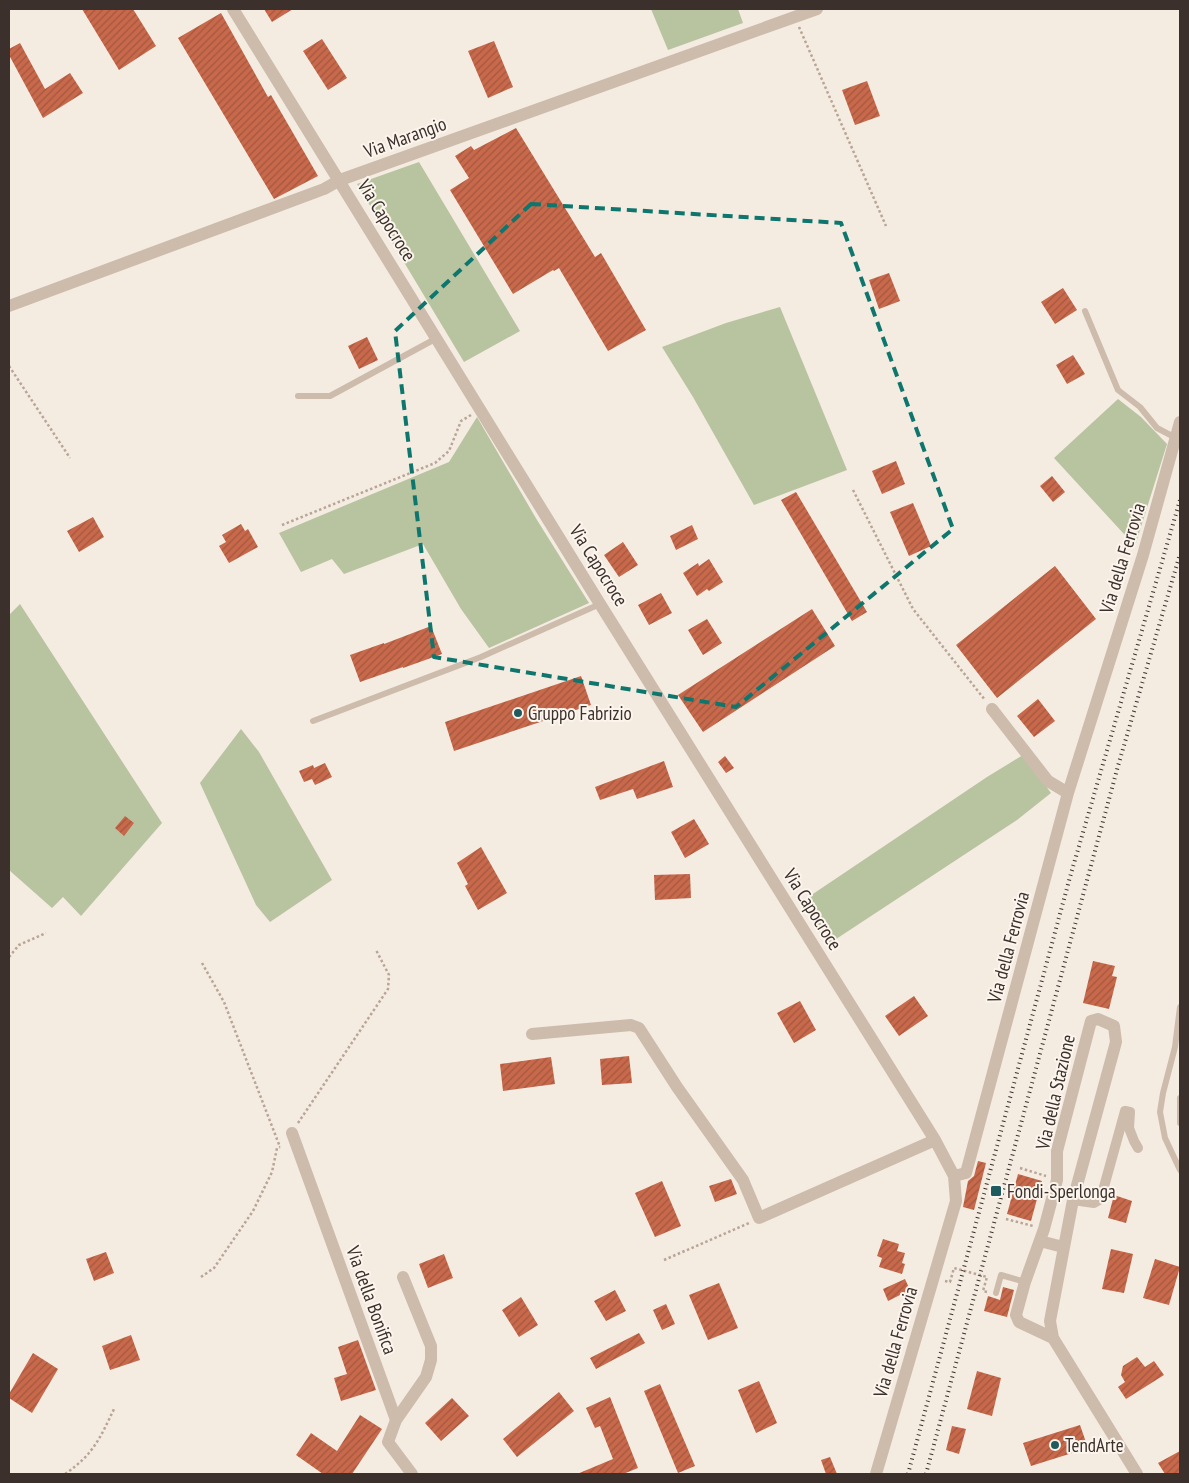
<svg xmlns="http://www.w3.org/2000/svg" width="1189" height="1483" viewBox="0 0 1189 1483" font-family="'PT Sans Narrow',sans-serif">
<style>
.grass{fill:#b8c4a0}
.building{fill:url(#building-hatch)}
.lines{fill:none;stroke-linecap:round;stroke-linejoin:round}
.path{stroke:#b9a596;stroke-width:2.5;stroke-dasharray:2.5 2.5;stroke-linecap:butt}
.service{stroke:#cdbbac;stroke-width:6}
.pedestrian{stroke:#cdbbac;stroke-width:10}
.minor{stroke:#cdbbac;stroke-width:12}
.rail{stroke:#3b302b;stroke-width:4;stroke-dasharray:1 4;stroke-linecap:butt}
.marked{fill:none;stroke:#0f766e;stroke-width:4;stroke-dasharray:10 6;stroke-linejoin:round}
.poi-dot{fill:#1f5a5e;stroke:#fbf5ee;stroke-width:2}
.labels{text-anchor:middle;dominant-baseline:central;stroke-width:4;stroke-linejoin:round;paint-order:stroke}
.street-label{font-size:19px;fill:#3b302b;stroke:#fbf5ee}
.poi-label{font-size:19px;fill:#3b302b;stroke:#fbf5ee;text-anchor:start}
</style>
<defs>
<pattern id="building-hatch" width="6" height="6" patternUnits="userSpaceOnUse" patternTransform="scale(1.25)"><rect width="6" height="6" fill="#c8694b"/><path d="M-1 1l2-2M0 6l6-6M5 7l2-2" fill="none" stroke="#a4573f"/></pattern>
</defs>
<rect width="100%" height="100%" fill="#f4ebe1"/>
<path class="grass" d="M651 9H738L743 23 668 50Z
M419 162 520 331 464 362 357 184Z
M780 307 847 470 754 505 693 397 662 347 726 323Z
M1118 399 1141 417 1167 444 1135 546 1054 458Z
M477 417 537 520 589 603 489 648 461 609 423 544 344 574 332 559 301 572 279 533 449 462Z
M20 604 162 823 81 916 63 897 52 908 9 870V615Z
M241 729 259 752 332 880 270 922 256 905 200 783Z
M1023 755 1051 793 1017 820 827 945 801 902 987 777Z"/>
<path class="building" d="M82 9H133L156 46 119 70Z
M264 9H293L272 22Z
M221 13 268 97 271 95 318 176 274 199 178 38Z
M322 39 347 78 328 90 303 51Z
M494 41 513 87 488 98 468 51Z
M20 43 45 89 70 73 83 93 43 118 9 55V49Z
M867 81 880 116 855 125 842 90Z
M516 128 595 257 601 253 646 330 608 351 559 268 554 271 553 270 513 294 450 190 469 178 455 156 471 146 474 150Z
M889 273 900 301 879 309 869 280Z
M1063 288 1077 310 1055 324 1041 302Z
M367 337 378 360 359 369 348 346Z
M1073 355 1085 374 1067 384 1056 365Z
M896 461 905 484 882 494 872 471Z
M1052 476 1065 492 1053 502 1040 486Z
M796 492 867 612 852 621 781 500Z
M913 503 931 546 909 556 890 512Z
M93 517 104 537 79 552 67 531Z
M241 524 245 531 248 529 258 547 229 563 219 546 226 542 222 535Z
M692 525 698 539 676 550 670 536Z
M623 542 638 565 619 577 604 555Z
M709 559 723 582 709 591 707 589 697 596 683 573 698 563 699 566Z
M1055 566 1096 619 997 698 956 645Z
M661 593 672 613 649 625 638 605Z
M812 609 835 646 703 732 678 695Z
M707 619 722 643 703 655 688 630Z
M431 626 442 654 403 668V667L360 682 350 655 384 643V644Z
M581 676 591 705 454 751 445 722Z
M1038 699 1055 721 1034 737 1017 716Z
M725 756 734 768 726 773 718 762Z
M664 761 673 787 637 799 633 789 600 800 595 787Z
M325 763 332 777 315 785 312 779 304 782 299 771 313 765 314 768Z
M125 816 134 823 124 836 115 828Z
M694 819 709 844 685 858 671 832Z
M481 847 507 893 478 910 465 886 468 884 457 863Z
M690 874 691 898 655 900 654 875Z
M1093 961 1115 966 1112 976 1117 977 1109 1009 1083 1003Z
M914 996 928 1016 899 1036 885 1016Z
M800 1001 816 1030 794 1043 777 1013Z
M629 1056 632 1083 602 1085 600 1059Z
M551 1057 555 1084 503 1091 500 1064Z
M978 1161 986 1163 974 1210 963 1207 968 1181 974 1176Z
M1018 1174 1042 1181 1031 1221 1007 1214Z
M731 1179 737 1194 715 1202 709 1186Z
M662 1181 681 1226 655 1237 635 1193Z
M1114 1195 1132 1201 1126 1223 1108 1218Z
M883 1239 899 1244 897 1251 905 1253 902 1263 905 1264 902 1274 879 1267 882 1258 877 1256Z
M1111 1249 1133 1254 1124 1293 1102 1289Z
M106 1252 114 1273 94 1281 86 1259Z
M444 1254 453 1278 428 1288 419 1264Z
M1155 1259 1180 1267 1169 1305 1143 1298Z
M905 1279 910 1290 888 1301 883 1289Z
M719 1283 738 1328 708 1340 689 1295Z
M1003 1287 1014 1290 1007 1317 984 1311 988 1296 1000 1300Z
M615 1290 626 1311 606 1321 594 1301Z
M521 1297 538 1325 519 1337 502 1310Z
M666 1304 675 1324 662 1330 653 1310Z
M639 1333 645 1343 596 1369 590 1358Z
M131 1335 140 1360 110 1370 102 1346Z
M358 1340 376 1390 341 1401 334 1378 347 1374 338 1347Z
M33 1353 58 1369 32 1413 9 1398V1394Z
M1137 1357 1145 1367 1154 1361 1164 1375 1126 1399 1118 1387 1125 1382 1121 1375 1123 1366Z
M977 1371 1001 1378 992 1416 967 1409Z
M759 1381 777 1423 756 1433 738 1390Z
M660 1384 695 1466 678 1473 644 1391Z
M559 1392 574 1411 517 1457 503 1439Z
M610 1397 638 1468 623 1474H577L613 1459 600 1426 595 1428 586 1408Z
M452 1398 469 1416 441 1441 425 1423Z
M360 1415 382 1429 352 1474H323L296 1455 311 1433 337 1451Z
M1080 1425 1088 1448 1031 1466 1023 1443Z
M952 1426 966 1429 959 1454 946 1450Z
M1180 1451V1474H1165L1158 1463Z
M830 1457 837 1474H826L821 1460Z"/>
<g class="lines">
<path class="path" d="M799 27 886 226
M9 366 70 458
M853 490 913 609 985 700
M282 525 435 463 449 451 461 421 471 415
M9 957 19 945 46 933
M202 963 224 1002 280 1147
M298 1123 388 989 389 975 376 950
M1020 1168 1046 1176
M1006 1219 1033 1226
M664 1260 749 1223
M201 1277 214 1268 253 1211 272 1172 277 1148 280 1147
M945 1281 950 1282 954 1268 987 1277 983 1291 987 1292
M65 1474C94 1454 100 1438 115 1407"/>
<path class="service" d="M1085 311 1118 390 1140 407 1157 428 1176 438
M298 396H330L437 338
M313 721 481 657 600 604
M1180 1007 1175 1047 1163 1093 1160 1112 1165 1138 1180 1170
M1180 1098V1123
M996 1293 1001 1275 1025 1282"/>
<path class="pedestrian" d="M1073 1200 1094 1203 1099 1200 1102 1194 1125 1111 1130 1112 1129 1128 1134 1141 1138 1148"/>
<path class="minor" d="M233 9 600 604 935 1140 954 1176
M9 306 324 189 340 180 817 9
M992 709 1048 781 1068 793
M532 1034 631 1025 639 1028 677 1087 743 1180 759 1218 935 1140
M292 1133 396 1420 388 1442 412 1474
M1040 1241 1063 1247
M1053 1338 1019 1322 1016 1315 1025 1282 1044 1229 1057 1180V1151L1091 1021 1098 1019 1114 1026 1116 1042 1073 1200 1050 1321 1053 1338 1137 1474
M396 1420 426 1377 431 1360V1346L403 1277
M876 1474 956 1201 954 1176 966 1173 1068 793 1143 555 1180 422"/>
<path class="rail" d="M908 1474 1070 877 1180 500
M926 1474 1118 766 1180 554"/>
</g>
<path class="marked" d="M531 204 841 223 953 529 736 707 434 657 395 331Z"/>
<g class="poi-dot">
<circle cx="518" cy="713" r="5"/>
<rect x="990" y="1185" width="12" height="12" rx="2.5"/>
<circle cx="1055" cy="1445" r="5"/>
</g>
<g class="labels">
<g class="street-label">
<text transform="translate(405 137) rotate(-20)">Via Marangio</text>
<text transform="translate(387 220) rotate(58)">Via Capocroce</text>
<text transform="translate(1122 558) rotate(-73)">Via della Ferrovia</text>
<text transform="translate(599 565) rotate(58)">Via Capocroce</text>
<text transform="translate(813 909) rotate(58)">Via Capocroce</text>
<text transform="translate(1008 947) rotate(-75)">Via della Ferrovia</text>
<text transform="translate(1055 1092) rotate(-77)">Via della Stazione</text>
<text transform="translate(372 1300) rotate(70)">Via della Bonifica</text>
<text transform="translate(895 1342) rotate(-74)">Via della Ferrovia</text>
</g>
<g class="poi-label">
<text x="528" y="713">Gruppo Fabrizio</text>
<text x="1007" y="1191">Fondi-Sperlonga</text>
<text x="1065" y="1445">TendArte</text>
</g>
</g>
<rect width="1189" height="1483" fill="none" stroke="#3b302b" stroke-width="20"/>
</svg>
